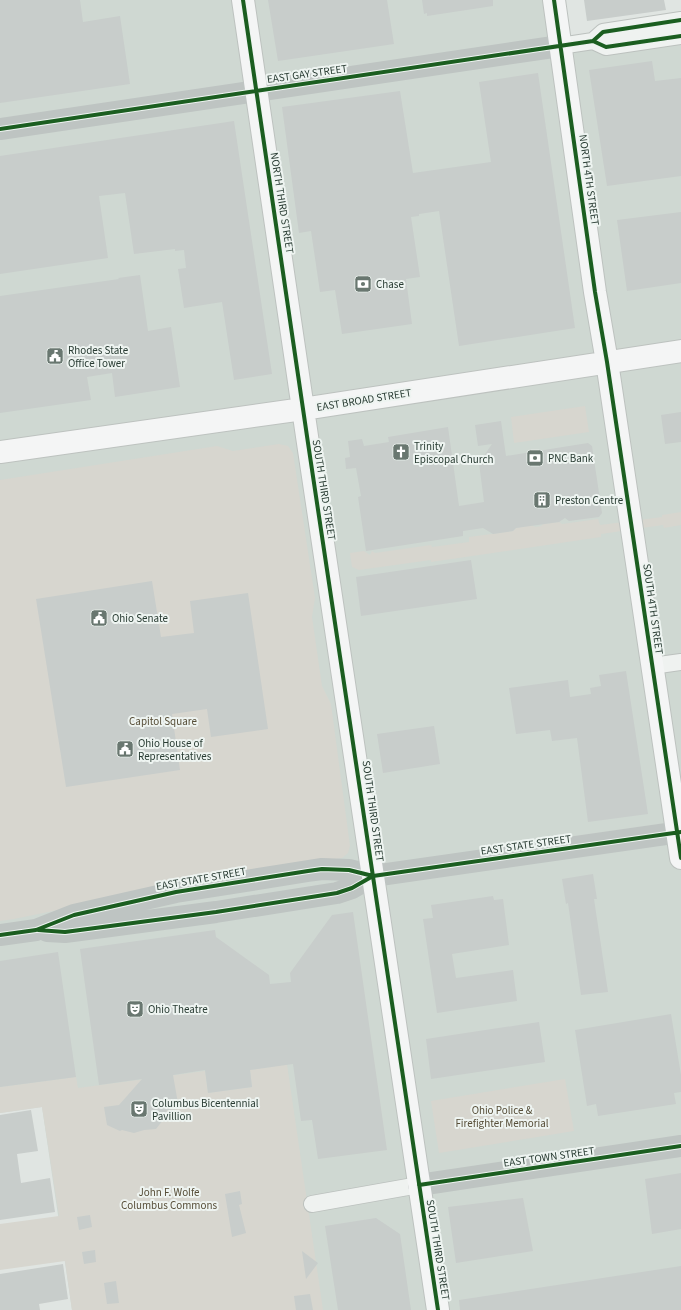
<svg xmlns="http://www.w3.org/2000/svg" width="681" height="1310" viewBox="0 0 681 1310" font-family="'Source Sans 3',sans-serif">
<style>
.built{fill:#cfd8d2}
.green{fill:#d7d6cf}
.building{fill:#c8cdcb}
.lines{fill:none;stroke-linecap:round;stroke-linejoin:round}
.street-casing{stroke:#bcc1be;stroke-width:18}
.primary-casing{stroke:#bdc2bf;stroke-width:24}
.street{stroke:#eff2f0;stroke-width:16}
.secondary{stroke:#bec4c2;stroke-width:22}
.primary{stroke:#f4f5f5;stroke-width:22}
.cycleway-casing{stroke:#eef4f1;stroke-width:6}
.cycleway{stroke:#1b5e20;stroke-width:4}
.labels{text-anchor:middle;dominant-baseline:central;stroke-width:4;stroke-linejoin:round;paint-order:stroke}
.street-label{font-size:11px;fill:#293c33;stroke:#eef4f1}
.poi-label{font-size:11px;fill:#293c33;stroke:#eef4f1;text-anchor:start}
.park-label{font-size:11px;fill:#564d37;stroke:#eef4f1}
</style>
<rect width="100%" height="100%" fill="#e0e5e2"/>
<path class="built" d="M0 0H554L561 46 681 36V1310H72L42 1107 0 1113Z"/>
<path class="green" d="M585 406 589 432 514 443 511 417Z
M279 444 288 446 293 453 315 598 312 617 322 686 331 704 350 846 348 853 342 858 205 880 14 919 0 921V480L217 446 233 451Z
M681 512V525L664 528 663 525 601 534V537L431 562V560L359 570 352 567 350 553 364 551 370 555 372 551 375 553 431 545 432 547 469 542V537L513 531 516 528 532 525 535 527 541 526 543 524 559 522 562 524 598 519 600 525 662 517V515Z
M287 1064 323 1310H72L65 1261 0 1270V1224L59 1216 42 1107 0 1113V1087L76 1077 78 1088 205 1071 208 1093 252 1087 250 1070Z
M565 1079 574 1131 439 1153 431 1101Z"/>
<path class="building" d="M0 0H80L83 22 120 16 130 84 0 103Z
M268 0H387L394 44 278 61Z
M422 0H493V6L427 16V13L424 14Z
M584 0H664L666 10 587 21Z
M652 61 655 81 681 78V176L607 186 589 70Z
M538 73 575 328 459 346 439 211 419 214V216L411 217 420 277 406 279 412 324 342 334 335 290 320 292 311 231 299 233 282 107 400 91 413 173 491 162 479 82Z
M234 121 272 374 234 380 222 302 184 308 178 269 186 268 184 250 175 251V249L134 254 125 193 99 196 108 258 0 274V156Z
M681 212V283L627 291 617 220Z
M140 275 148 331 171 327 180 387 115 397 112 373 87 377 91 400 0 413V296L119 279 118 278Z
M681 412V442L665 444 661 415Z
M501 421 506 456 588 443 592 446 602 513 599 517 569 521 565 518 559 522 516 528 513 531 493 534 483 528 463 531V536L366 551 358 497 361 496 356 468 346 469 345 458 350 457 348 441 362 439 364 446 389 442 388 437 448 427 459 506 484 502 479 463 492 444 478 446 475 425Z
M471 560 477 599 361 616 356 577Z
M152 581 161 637 194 633 190 601 248 593 268 729 211 737 207 709 172 714 180 770 66 787 36 599Z
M626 671 648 814 588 822 577 738 552 741 550 730 516 734 509 688 568 680 570 697 591 694 590 688 601 686 599 675Z
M434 726 440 764 383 773 377 734Z
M593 874 597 899H594L608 992 581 995 568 903 566 904 562 879Z
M493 896 494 900 503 899 509 945 452 954 456 978 513 970 517 1001 437 1013 423 919 433 918 431 905Z
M353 912 387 1150 318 1159 312 1120 301 1121 293 1064 250 1070 252 1087 208 1093 205 1070 173 1075 179 1109 167 1110 163 1120 156 1129 144 1130 134 1133 122 1130 120 1131 107 1125 104 1107 119 1105 142 1079 99 1085 80 949 215 930 216 937 269 975 270 984 291 982 290 973 332 915Z
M58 952 76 1077 0 1087V961Z
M671 1014 681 1075V1092L674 1093 676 1104 598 1116 596 1104 587 1106 575 1030Z
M539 1022 545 1062 431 1079 426 1039Z
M31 1110 38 1151 17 1154 21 1183 50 1178 55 1212 0 1220V1115Z
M681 1173V1229L652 1234 645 1179Z
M240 1191 242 1204 239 1205 246 1233 232 1237 225 1194Z
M523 1198 533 1251 456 1263 448 1207Z
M90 1215 92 1227 79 1230 77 1217Z
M376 1218 400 1234 411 1310H338L325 1226Z
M95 1250 96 1262 84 1264 82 1252Z
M302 1251 318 1263 306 1279Z
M63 1264 68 1299 39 1304 40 1310H0V1274Z
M681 1266V1310H460L459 1300Z
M116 1281 119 1303 107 1304 104 1283Z
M310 1294 313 1310H296L294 1296Z"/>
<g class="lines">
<defs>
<path id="street" d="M593 41 606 47 681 36
M560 46 593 41 603 32 681 20
M652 666 681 662
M312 1204 419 1185"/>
<path id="primary" d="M243 0 308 443 438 1310
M554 0 595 292 607 362 681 858
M0 452 303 409 681 351"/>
</defs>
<use href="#street" class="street-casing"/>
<use href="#primary" class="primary-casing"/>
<use href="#street" class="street"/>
<path class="secondary" d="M0 129 560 46
M47 931 65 932 216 912 337 893 352 888 373 876
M0 935 36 930 74 915 176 892 308 871 322 869 349 870 373 876 681 832
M419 1185 681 1146"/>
<use href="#primary" class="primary"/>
<defs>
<path id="cycleway" d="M243 0 308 443 438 1310
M554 0 595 292 607 362 681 858
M593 41 606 47 681 36
M0 129 593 41 603 32 681 20
M38 930 65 932 216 912 337 893 352 888 373 876
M0 935 36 930 74 915 176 892 308 871 322 869 349 870 373 876 681 832
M419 1185 681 1146"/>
</defs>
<use href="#cycleway" class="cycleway-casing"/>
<use href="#cycleway" class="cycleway"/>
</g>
<defs>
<symbol id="bank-square" viewBox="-11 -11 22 22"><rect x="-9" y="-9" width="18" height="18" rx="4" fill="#697770" stroke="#eef4f1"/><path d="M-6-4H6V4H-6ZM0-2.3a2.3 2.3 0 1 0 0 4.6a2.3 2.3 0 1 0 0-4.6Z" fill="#fff"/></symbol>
<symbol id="civic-square" viewBox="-11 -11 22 22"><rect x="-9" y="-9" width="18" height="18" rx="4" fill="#697770" stroke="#eef4f1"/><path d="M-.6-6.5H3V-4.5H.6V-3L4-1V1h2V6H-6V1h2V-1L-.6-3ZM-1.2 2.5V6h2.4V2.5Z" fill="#fff"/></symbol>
<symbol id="church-square" viewBox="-11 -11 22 22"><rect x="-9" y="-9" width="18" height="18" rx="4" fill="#697770" stroke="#eef4f1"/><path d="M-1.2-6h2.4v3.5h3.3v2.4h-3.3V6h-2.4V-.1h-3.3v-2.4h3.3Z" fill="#fff"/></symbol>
<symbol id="building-square" viewBox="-11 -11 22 22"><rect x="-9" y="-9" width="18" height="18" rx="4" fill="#697770" stroke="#eef4f1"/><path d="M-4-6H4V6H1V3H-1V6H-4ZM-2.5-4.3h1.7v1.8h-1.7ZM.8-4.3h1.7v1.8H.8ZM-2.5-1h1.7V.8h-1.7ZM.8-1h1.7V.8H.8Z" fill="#fff"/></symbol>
<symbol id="theatre-square" viewBox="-11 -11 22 22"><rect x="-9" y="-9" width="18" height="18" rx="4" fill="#697770" stroke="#eef4f1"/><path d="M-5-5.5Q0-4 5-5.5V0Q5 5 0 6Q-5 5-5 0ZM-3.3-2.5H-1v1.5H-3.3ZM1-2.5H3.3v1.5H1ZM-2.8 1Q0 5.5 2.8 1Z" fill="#fff"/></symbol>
</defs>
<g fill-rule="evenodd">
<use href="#bank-square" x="353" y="274" width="20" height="20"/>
<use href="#civic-square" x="45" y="346" width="20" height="20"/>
<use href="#church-square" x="391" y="442" width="20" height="20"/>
<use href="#bank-square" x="525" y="448" width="20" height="20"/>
<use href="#building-square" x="532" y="490" width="20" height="20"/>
<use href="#civic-square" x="89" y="608" width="20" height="20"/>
<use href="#civic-square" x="115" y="739" width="20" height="20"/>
<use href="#theatre-square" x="125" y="999" width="20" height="20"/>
<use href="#theatre-square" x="129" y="1099" width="20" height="20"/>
</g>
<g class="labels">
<g class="street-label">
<text transform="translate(307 74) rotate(-8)">EAST GAY STREET</text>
<text transform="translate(589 180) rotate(82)">NORTH 4TH STREET</text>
<text transform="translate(282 203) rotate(81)">NORTH THIRD STREET</text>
<text transform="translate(364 400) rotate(-9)">EAST BROAD STREET</text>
<text transform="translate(324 490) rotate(81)">SOUTH THIRD STREET</text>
<text transform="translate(653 609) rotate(82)">SOUTH 4TH STREET</text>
<text transform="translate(373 811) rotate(82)">SOUTH THIRD STREET</text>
<text transform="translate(526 845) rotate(-8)">EAST STATE STREET</text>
<text transform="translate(201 879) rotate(-10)">EAST STATE STREET</text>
<text transform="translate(549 1157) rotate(-8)">EAST TOWN STREET</text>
<text transform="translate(438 1250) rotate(81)">SOUTH THIRD STREET</text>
</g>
<g class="poi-label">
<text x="376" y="284">Chase</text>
<text x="68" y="350">Rhodes State<tspan x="68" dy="13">Office Tower</tspan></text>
<text x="414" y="446">Trinity<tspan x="414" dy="13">Episcopal Church</tspan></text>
<text x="548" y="458">PNC Bank</text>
<text x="555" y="500">Preston Centre</text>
<text x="112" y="618">Ohio Senate</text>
<text x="138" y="743">Ohio House of<tspan x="138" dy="13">Representatives</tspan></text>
<text x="148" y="1009">Ohio Theatre</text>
<text x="152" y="1103">Columbus Bicentennial<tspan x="152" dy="13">Pavillion</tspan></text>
</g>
<g class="park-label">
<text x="163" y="721">Capitol Square</text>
<text x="502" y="1110">Ohio Police &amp;<tspan x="502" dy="13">Firefighter Memorial</tspan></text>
<text x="169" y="1192">John F. Wolfe<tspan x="169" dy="13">Columbus Commons</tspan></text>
</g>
</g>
</svg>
